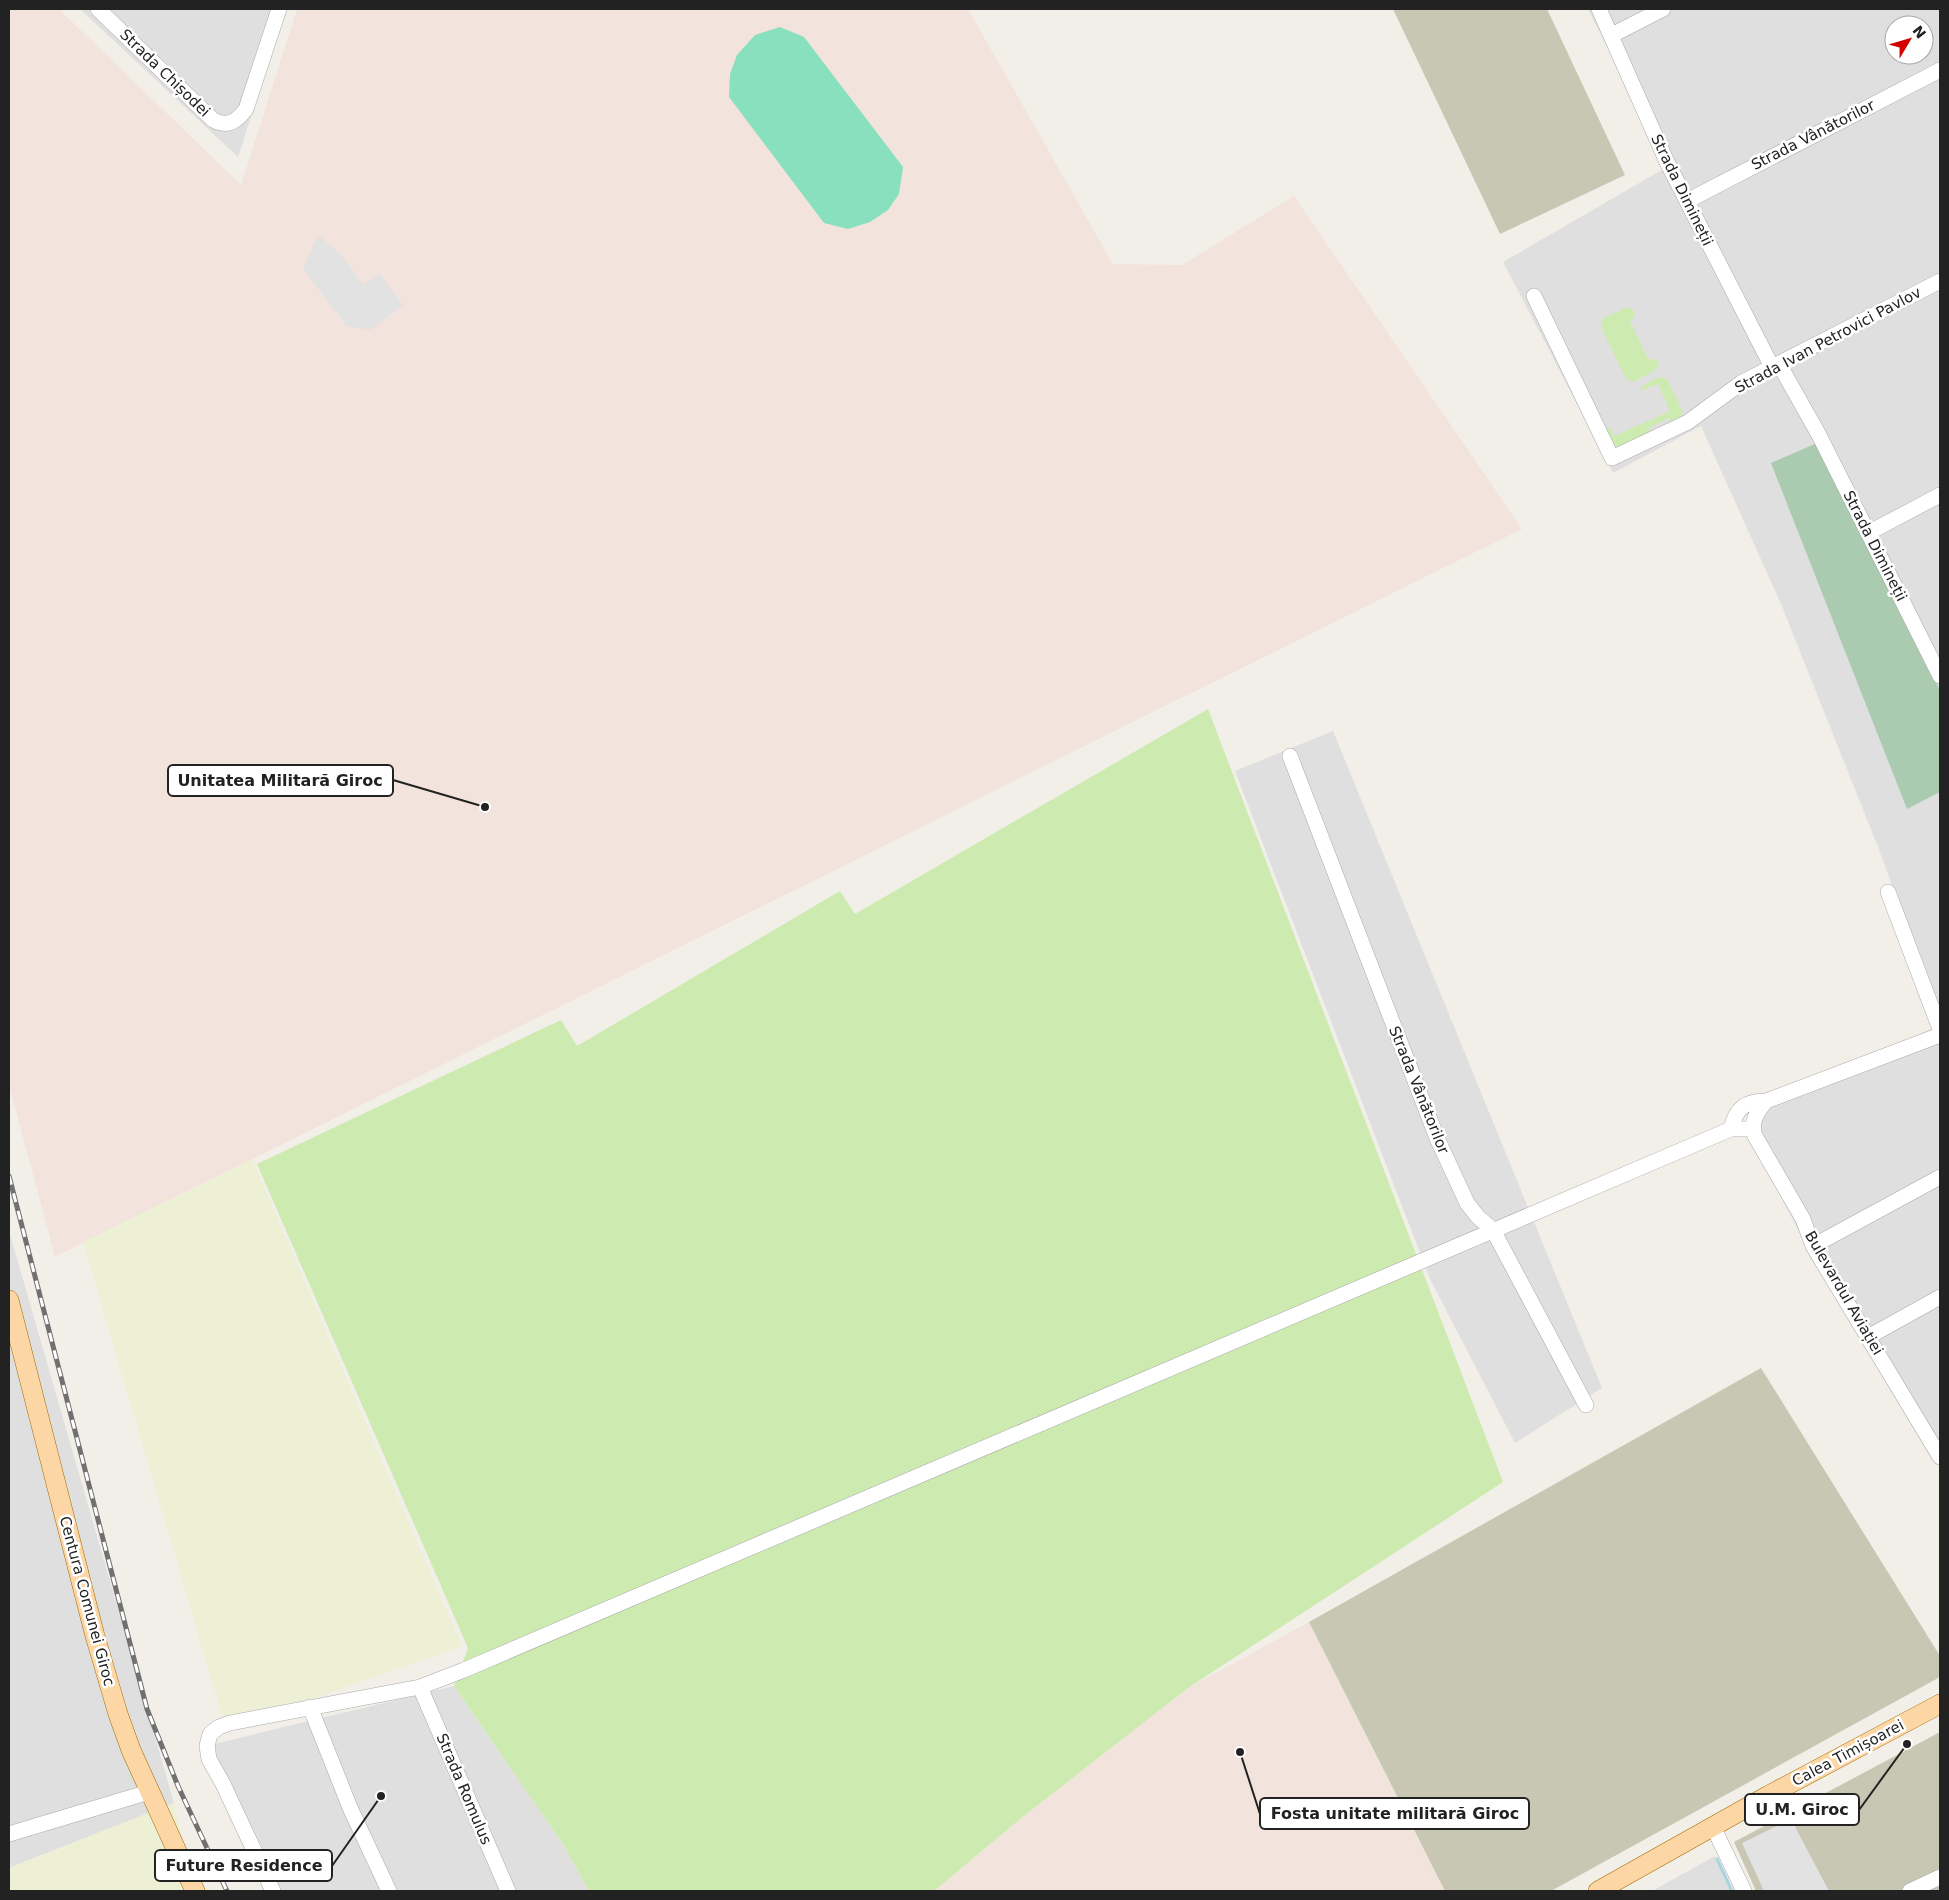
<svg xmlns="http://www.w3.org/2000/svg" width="1949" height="1900" viewBox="0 0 1949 1900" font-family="'DejaVu Sans',sans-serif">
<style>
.residential{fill:#e0dfdf;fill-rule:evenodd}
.military{fill:#f3e3dd}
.construction{fill:#c7c7b4}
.farmland{fill:#eef0d5}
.grass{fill:#cdebb0}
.cemetery{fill:#aacbaf}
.pitch{fill:#88e0be}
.parking{fill:#e2e2e2}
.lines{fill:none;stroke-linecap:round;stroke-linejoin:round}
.stream{stroke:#aad3df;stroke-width:3}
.minor-casing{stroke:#a9a9a9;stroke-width:16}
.major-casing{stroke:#a06b00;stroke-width:20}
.minor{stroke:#fff;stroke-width:15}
.major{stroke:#fcd6a4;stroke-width:19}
.rail-casing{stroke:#707070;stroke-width:5}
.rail{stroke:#fff;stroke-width:3;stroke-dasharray:9;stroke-linecap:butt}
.labels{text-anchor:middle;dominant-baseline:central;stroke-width:5;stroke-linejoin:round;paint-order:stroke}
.street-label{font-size:15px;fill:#222;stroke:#fff}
.leader{fill:none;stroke:#222;stroke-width:2}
.callout-dot{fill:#222;stroke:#fff;stroke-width:2}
.callout{fill:#fff;stroke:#222;stroke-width:2}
.callout-label{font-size:16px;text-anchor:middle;font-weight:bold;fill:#222}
</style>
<rect width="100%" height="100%" fill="#f2efe9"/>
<path class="residential" d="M80 9H286L238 157Z
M1588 9H1940V1019L1880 852 1781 604 1701 426 1613 473 1503 262 1667 167ZM1894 25H1924V55H1894Z
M1333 731 1602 1388 1515 1443 1430 1279 1235 771Z
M1940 1025V1459L1798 1230 1773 1181 1749 1109Z
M9 1231 174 1803 9 1868Z
M454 1686 564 1846 589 1891H277L210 1745Z
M1715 1856 1732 1891H1652Z"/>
<path class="military" d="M9 9H59L241 185 297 9H968L1113 264 1182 265 1294 196 1522 529 55 1257 9 1085Z
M1309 1622 1445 1891H934L1025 1815 1188 1688Z"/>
<path class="construction" d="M1393 9H1547L1625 175 1500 234Z
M1761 1368 1940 1656V1677L1551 1891H1445L1309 1622Z
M1940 1732V1891H1756L1734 1842Z"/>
<path class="farmland" d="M252 1159 462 1646 226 1730 83 1242Z
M174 1803 195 1891H9V1868Z"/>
<path class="grass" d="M1628 307 1634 311 1635 315 1630 321 1648 359 1657 360 1659 365 1654 371 1633 382 1626 379 1601 327 1603 318Z
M1659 377 1666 378 1680 405 1683 418 1674 426 1669 418 1649 428 1651 434 1619 448 1614 444 1606 429 1610 427 1614 436 1670 411 1658 384 1640 391 1642 386Z
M1208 709 1503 1482 1188 1688 1025 1815 934 1891H589L564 1846 454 1686 468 1648 257 1164 561 1020 577 1046 840 891 855 914Z"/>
<path class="cemetery" d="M1817 443 1940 690V792L1907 809 1771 463Z"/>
<path class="pitch" d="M780 27 804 37 903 167 899 194 888 210 870 222 848 229 824 223 729 97 730 74 737 55 755 35Z"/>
<path class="parking" d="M320 236 342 256 363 284 380 274 403 305 371 330 347 326 303 269 313 245Z
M1791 1819 1829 1891H1764L1742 1843Z"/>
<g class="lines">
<path class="stream" d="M1717 1859 1732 1891"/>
<defs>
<path id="minor" d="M98 9 213 120C228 128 237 121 246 109L279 9
M1599 9 1667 162 1772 367
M1612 35 1663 9
M1687 201 1940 70
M1534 296 1612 458 1688 422 1741 383 1940 281
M1779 364 1819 435 1940 676
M1868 533 1940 495
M1290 756 1437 1138 1467 1203 1478 1217 1493 1230 1586 1405
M1888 892 1940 1029
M1766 1101C1757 1112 1750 1122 1755 1136L1803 1219 1813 1246 1940 1457
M1731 1129C1736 1108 1745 1101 1766 1101L1940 1035
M1813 1246 1940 1177
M1868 1337 1940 1297
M420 1687 508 1891
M310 1707 351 1810 389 1891
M9 1834 149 1792
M1717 1835 1744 1891
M273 1891 223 1784 209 1759 207 1746 210 1734 219 1727 230 1723 420 1687 464 1670 1731 1129H1753
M1910 1891 1940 1877"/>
<path id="major" d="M9 1300 95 1636 118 1714 131 1750 195 1891
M1598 1891 1769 1795 1940 1704"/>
</defs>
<use href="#minor" class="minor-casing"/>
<use href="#major" class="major-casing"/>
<use href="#minor" class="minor"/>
<use href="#major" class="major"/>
<defs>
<path id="rail" d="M9 1176 147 1709 178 1786 227 1891"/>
</defs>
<use href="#rail" class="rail-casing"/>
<use href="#rail" class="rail"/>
</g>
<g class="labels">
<g class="street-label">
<text transform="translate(165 73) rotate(44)">Strada Chișodei</text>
<text transform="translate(1813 135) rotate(-27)">Strada Vânătorilor</text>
<text transform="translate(1682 190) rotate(64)">Strada Dimineții</text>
<text transform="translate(1828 340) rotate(-28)">Strada Ivan Petrovici Pavlov</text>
<text transform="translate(1875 546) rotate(63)">Strada Dimineții</text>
<text transform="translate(1419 1090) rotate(68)">Strada Vânătorilor</text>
<text transform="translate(1844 1293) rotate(60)">Bulevardul Aviației</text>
<text transform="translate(87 1601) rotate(75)">Centura Comunei Giroc</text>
<text transform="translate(1848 1753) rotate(-28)">Calea Timișoarei</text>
<text transform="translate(464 1789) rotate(67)">Strada Romulus</text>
</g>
</g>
<path class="leader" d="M485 807L393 780M1907 1744L1859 1810M1240 1752L1260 1814M381 1796L332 1866"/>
<g class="callout-dot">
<circle cx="485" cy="807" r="5"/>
<circle cx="1907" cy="1744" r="5"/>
<circle cx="1240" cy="1752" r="5"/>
<circle cx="381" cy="1796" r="5"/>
</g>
<g class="callout">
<rect x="168" y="765" width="225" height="31" rx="5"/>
<rect x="1745" y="1794" width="114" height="31" rx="5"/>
<rect x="1260" y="1798" width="269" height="31" rx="5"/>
<rect x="155" y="1850" width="177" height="31" rx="5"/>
</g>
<g class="callout-label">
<text x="280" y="786">Unitatea Militară Giroc</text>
<text x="1802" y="1815">U.M. Giroc</text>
<text x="1395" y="1819">Fosta unitate militară Giroc</text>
<text x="244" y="1871">Future Residence</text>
</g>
<rect width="1949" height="1900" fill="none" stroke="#222222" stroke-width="20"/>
<g transform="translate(1909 40) rotate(52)"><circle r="24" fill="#ffffff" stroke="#a7a7a7"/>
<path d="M0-4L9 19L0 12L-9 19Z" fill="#d40000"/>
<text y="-8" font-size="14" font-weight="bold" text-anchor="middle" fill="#222222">N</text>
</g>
</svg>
